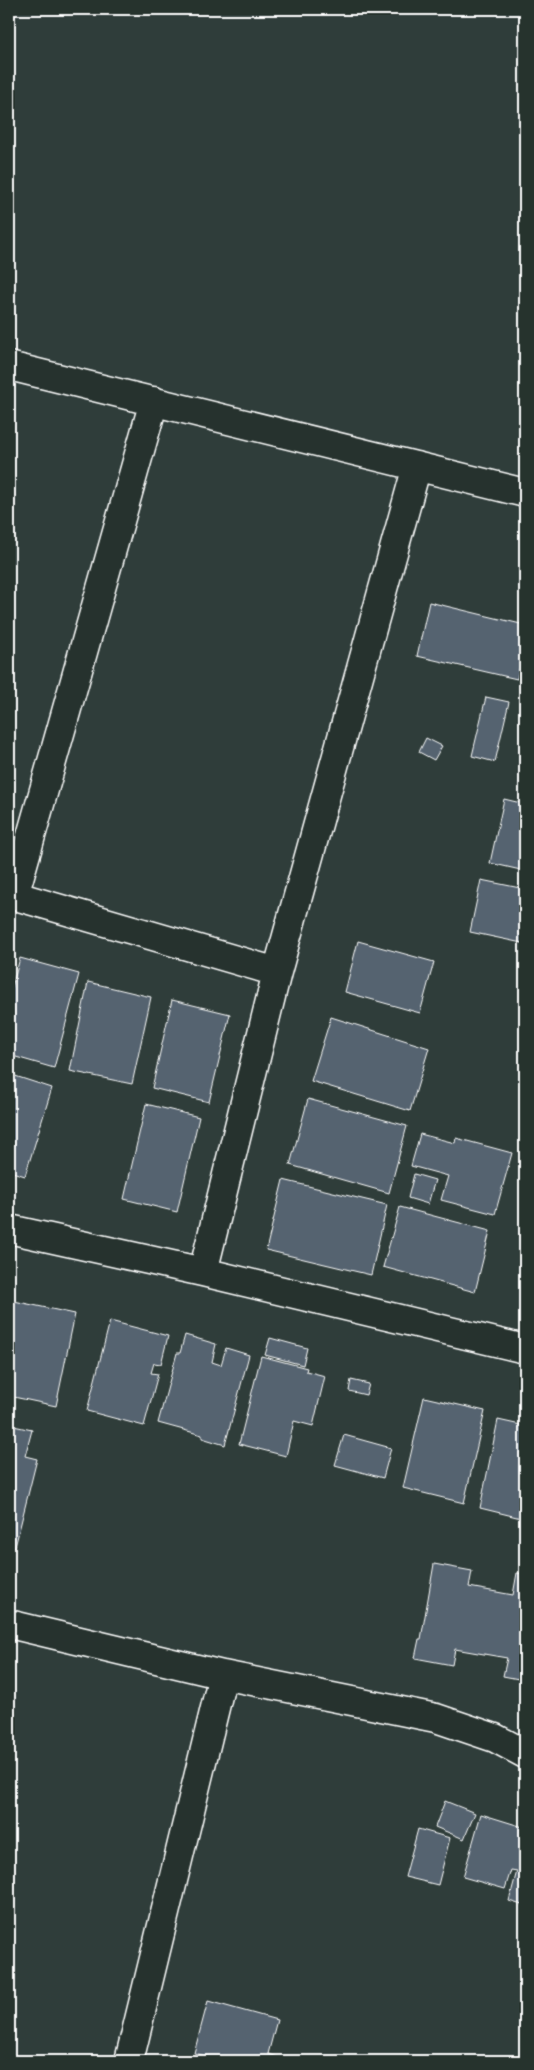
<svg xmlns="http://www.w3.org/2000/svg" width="534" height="2070" viewBox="0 0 534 2070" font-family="Mali,sans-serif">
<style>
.building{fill:#556370;stroke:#fff}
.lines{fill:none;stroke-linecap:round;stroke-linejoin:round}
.street-casing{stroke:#fff;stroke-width:31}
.street{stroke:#26332d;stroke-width:28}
</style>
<rect width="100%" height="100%" fill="#2f3d3a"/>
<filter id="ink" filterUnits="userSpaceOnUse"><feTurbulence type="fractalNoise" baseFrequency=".02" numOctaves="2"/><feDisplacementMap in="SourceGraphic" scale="10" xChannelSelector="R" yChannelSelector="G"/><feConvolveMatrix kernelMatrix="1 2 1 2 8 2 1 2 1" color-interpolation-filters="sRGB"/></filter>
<g filter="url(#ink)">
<path class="building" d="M429 602 525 625V643L517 679 417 656Z
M486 697 509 702 495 762 472 756Z
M426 738 442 746 434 760 419 752Z
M504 799 525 804V871L490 863Z
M481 880 525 889V929L522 943 470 932Z
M358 941 434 962 420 1013 345 992Z
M20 958 79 974 54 1068 9 1055V998Z
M88 982 151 997 132 1084 70 1071Z
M172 1000 230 1014 209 1102 152 1088Z
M331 1017 429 1048 410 1111 311 1081Z
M9 1074 52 1088 25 1176 9 1171Z
M308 1099 407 1126 389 1193 290 1165Z
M146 1104 199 1117 177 1212 124 1199Z
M420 1134 455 1143 456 1138 512 1153 495 1214 441 1200 448 1176 411 1166Z
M414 1174 435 1180 428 1204 408 1198Z
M283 1180 387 1205 371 1275 266 1250Z
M400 1207 490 1231 475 1292 383 1267Z
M14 1301 75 1314 56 1406 9 1396V1328Z
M110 1321 168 1336 161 1364 154 1363 151 1373 158 1374 144 1426 87 1411Z
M185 1335 216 1344 212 1362 221 1365 226 1348 249 1355 225 1445 202 1438V1435L158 1423 177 1353H180Z
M270 1338 307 1348 303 1365 265 1355Z
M261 1356 307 1368 306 1371 325 1376 313 1426 294 1421 286 1456 239 1444Z
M351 1380 369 1384 366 1395 349 1391Z
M424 1397 485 1411 464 1503 403 1488Z
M498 1420 525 1426V1519L480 1508Z
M9 1425 32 1430 25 1456 37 1459 15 1547 9 1546Z
M344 1435 391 1448 383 1478 335 1465Z
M434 1564 472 1571 469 1587 513 1595 517 1573 525 1574 524 1680 503 1676 507 1658 455 1649 452 1665 415 1658 419 1639H421Z
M445 1801 475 1813 464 1839 435 1827Z
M481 1814 523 1827 521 1832 525 1833V1906L509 1901 517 1871 511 1870 505 1889 463 1877Z
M418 1829 450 1838 438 1885 405 1877Z
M208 2001 277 2020 268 2054 292 2061H217V2059L194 2053Z"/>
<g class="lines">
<defs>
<path id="street" d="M9 366 525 493
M9 894 277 972
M14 896 154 401
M9 1229 203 1272 525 1349
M203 1272 277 972 417 466
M9 1624 223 1675 436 1718 495 1738 525 1754
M129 2061 223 1675"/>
</defs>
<use href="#street" class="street-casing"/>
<use href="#street" class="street"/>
</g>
</g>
<rect width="534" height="2070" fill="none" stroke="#26332d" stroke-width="30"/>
<rect x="15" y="15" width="504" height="2040" fill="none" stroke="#fff" stroke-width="2" filter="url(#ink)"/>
</svg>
